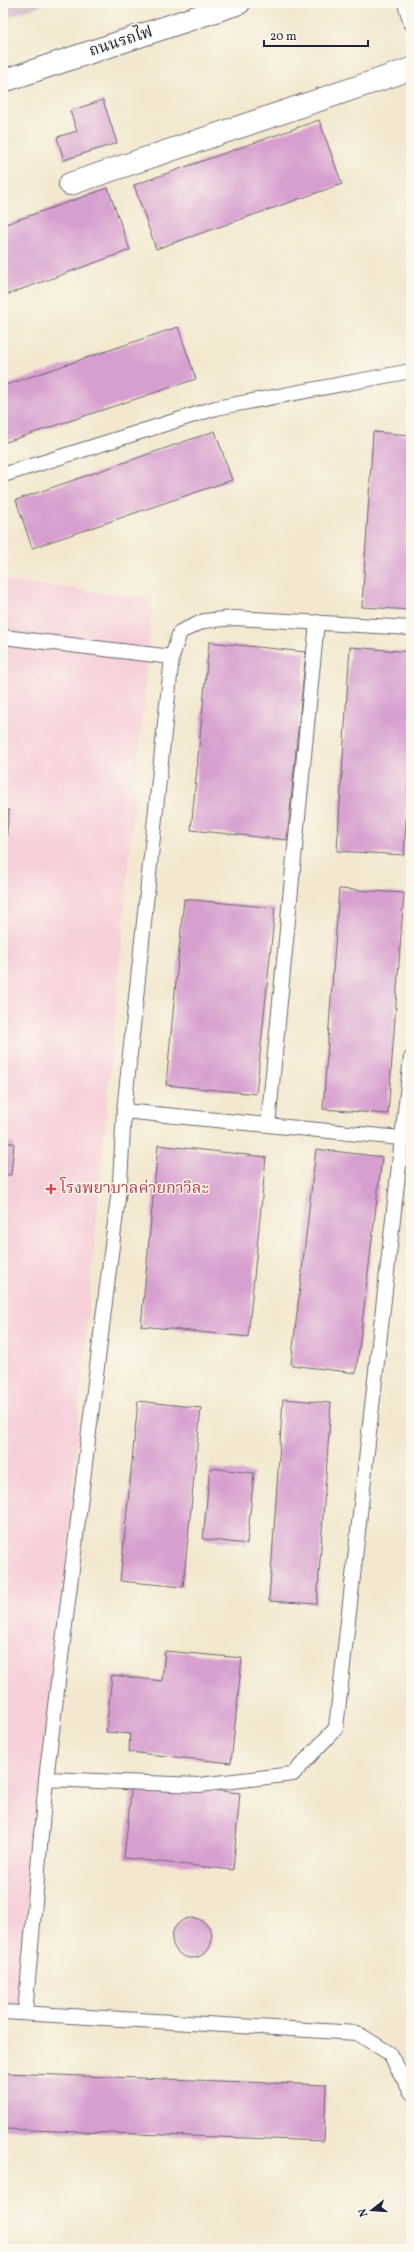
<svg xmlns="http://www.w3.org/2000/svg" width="414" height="2252" viewBox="0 0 414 2252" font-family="Vollkorn,'Noto Serif Thai',serif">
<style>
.built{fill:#f6cfd8}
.railway{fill:#d1bdca}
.building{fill:#d79fcf}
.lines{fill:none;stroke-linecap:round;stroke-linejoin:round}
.service-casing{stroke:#6b676f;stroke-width:16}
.minor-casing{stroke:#6b676f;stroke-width:24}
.tertiary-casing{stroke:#6b676f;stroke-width:24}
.service{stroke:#fff;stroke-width:14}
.minor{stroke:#fff;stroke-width:22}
.tertiary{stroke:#fff;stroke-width:22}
.health-dot{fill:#e0444e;stroke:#fbf7ec;stroke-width:1.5}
.labels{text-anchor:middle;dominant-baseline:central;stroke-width:3;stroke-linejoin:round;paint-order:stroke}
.street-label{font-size:16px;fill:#22223b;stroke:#fbf7ec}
.health-label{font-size:16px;fill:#be3a42;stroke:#fbf7ec;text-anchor:start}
</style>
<rect width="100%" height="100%" fill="#fbf7ec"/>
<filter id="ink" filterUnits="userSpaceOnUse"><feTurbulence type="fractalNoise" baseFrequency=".025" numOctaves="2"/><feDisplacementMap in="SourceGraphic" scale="8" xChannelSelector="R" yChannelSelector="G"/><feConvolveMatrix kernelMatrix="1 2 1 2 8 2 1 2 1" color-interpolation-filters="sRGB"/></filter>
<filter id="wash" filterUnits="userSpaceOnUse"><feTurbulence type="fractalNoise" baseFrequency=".012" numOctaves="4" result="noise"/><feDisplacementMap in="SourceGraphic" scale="16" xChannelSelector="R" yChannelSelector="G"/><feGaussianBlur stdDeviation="0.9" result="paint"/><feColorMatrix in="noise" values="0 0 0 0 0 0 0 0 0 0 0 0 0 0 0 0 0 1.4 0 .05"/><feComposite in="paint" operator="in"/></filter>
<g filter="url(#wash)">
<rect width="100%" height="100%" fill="#f3e8cf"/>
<path class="built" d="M3 580 153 599 25 2013 3 2011Z"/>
<path class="railway" d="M3 3H48L3 19Z"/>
<g id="blocks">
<path class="building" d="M103 100 117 143 64 160 57 137 77 131 70 111Z
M319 120 342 184 156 249 134 185Z
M108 188 130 250 3 296V225Z
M178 327 196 379 3 443V386Z
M215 431 232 480 32 548 16 500Z
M373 432 411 435V610L362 607Z
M209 642 306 652 287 840 191 830Z
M350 647 411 652V736L404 855 337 851Z
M3 810H9L6 841 3 840Z
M339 889 404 893 388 1114 323 1109Z
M184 899 275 908 256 1094 166 1085Z
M3 1143H14L11 1175H3Z
M158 1145 266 1157 248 1337 141 1326Z
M316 1149 382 1157 356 1373 291 1365Z
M283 1399 331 1403 317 1604 269 1601Z
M138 1401 201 1408 183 1587 120 1581Z
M210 1468 254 1473 247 1544 203 1539Z
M165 1651 242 1658 231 1763 129 1752 130 1734 106 1732 112 1675 162 1681Z
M132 1782 240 1793 233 1870 124 1858Z
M172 1938a20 20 0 1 1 40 0a20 20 0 1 1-40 0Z
M3 2073 326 2085 324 2141 3 2129Z"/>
</g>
</g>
<g filter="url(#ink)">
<use href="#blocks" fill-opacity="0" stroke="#6b676f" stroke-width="1"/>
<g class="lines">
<defs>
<path id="service" d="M406 7 411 23
M3 475 216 408 411 371
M3 637 172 657
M124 1111 411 1139
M268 1125 317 622
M46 1779 199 1785 293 1774 336 1728 411 1058
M3 2012 357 2033 389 2053 411 2092
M25 2013 46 1779 120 1181 124 1111 172 657 180 632 204 621 234 618 411 628"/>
<path id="minor" d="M70 184 411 69"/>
<path id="tertiary" d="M3 81 239 3"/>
</defs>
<use href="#service" class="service-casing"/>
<use href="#minor" class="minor-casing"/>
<use href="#tertiary" class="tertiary-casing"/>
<use href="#service" class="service"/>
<use href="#minor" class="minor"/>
<use href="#tertiary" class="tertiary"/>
</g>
</g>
<path class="health-dot" d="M49 1183h4v4h4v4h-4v4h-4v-4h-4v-4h4z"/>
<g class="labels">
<g class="street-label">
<text transform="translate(121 42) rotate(-18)">ถนนรถไฟ</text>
</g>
<g class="health-label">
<text x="60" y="1189">โรงพยาบาลค่ายกาวิละ</text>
</g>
</g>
<rect width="414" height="2252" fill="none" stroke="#fbf7ec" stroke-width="16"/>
<g transform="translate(372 2210) rotate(253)" stroke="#fbf7ec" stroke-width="3" paint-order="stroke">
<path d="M0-3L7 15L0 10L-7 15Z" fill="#22223b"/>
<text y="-6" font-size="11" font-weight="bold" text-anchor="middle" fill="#22223b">N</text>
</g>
<path d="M264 40v6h104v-6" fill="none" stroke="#22223b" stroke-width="2"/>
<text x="270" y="40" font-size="12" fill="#22223b" stroke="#fbf7ec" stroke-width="3" paint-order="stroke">20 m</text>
</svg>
